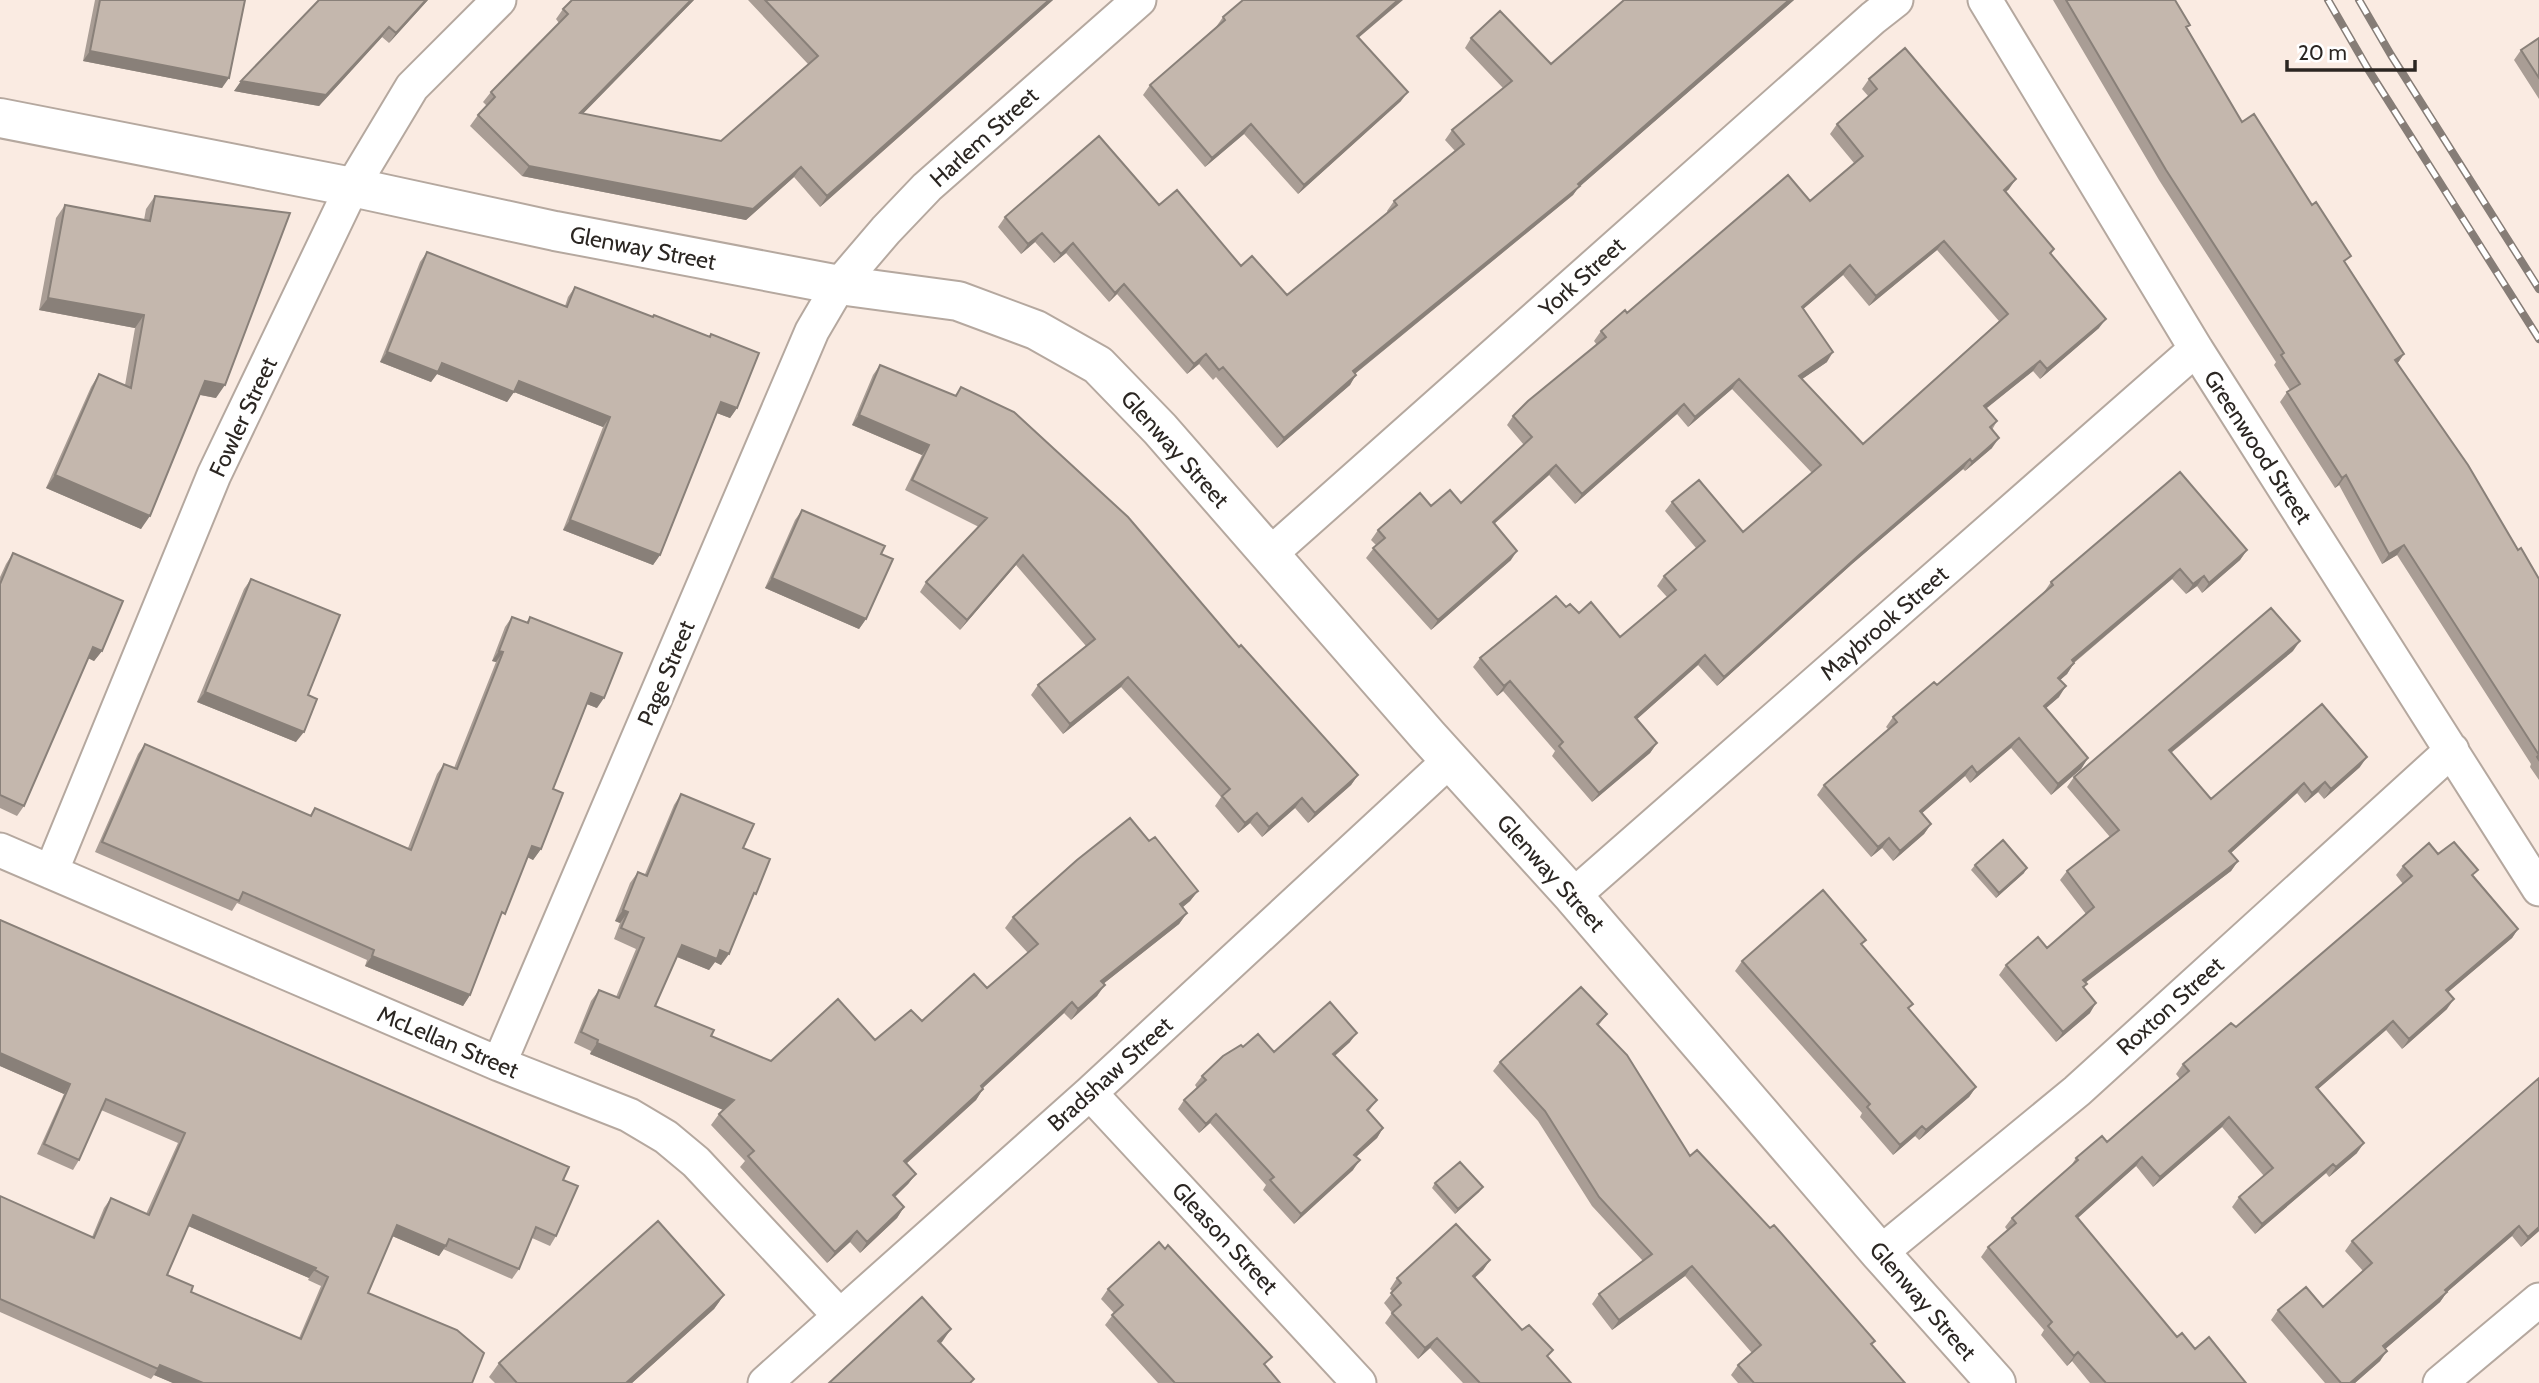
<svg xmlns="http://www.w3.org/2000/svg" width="2539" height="1383" viewBox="0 0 2539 1383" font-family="Cabin,sans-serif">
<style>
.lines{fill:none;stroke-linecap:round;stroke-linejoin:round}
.street-casing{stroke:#b5a89f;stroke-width:37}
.secondary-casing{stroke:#b5a89f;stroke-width:42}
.street{stroke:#fff;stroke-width:33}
.secondary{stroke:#fff;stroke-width:38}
.rail-casing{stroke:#867d77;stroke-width:8}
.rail{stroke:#fff;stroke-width:5;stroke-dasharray:16;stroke-linecap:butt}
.wall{fill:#a99d95;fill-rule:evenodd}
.shaded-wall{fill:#898079}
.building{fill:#c4b7ad;stroke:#898079;stroke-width:2;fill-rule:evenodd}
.labels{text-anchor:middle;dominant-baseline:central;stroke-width:6;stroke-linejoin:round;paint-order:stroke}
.street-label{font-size:23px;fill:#2b2622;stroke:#fff}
</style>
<rect width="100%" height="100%" fill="#faebe2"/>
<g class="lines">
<defs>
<path id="street" d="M1985 0 2196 349 2539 889
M1269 555 1873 18 1896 0
M0 850 499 1064 629 1115 666 1137 696 1162 839 1315
M51 872 214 475 352 187 412 87 499 0
M1573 896 2196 349
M499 1064 812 331 839 285 886 230 927 187 1139 0
M1090 1093 1359 1383
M1880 1253 2077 1091 2452 750
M765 1383 1090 1093 1450 760
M2440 1383 2539 1300"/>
<path id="secondary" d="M0 118 352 187 555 231 839 285 958 301 1036 330 1098 365 1160 429 1428 736 1573 896 1880 1253 1996 1383"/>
</defs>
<use href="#street" class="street-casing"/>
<use href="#secondary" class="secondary-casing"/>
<use href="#street" class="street"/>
<use href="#secondary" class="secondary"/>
<defs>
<path id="rail" d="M2328 0 2368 69 2539 339
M2359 0 2391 55 2539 289"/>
</defs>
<use href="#rail" class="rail-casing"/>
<use href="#rail" class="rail"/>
</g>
<path class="wall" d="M95 0H245L222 88 83 61Z
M319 0H428L389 43 382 37 319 106 234 91Z
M572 0H694L582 114 721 141 808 64 748 0H1053L820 207 794 177 746 220 522 176 470 126 478 115 487 106 483 102 491 92 559 23 556 19 563 9Z
M1624 0H1794L1578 188 1573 195 1355 374 1350 385 1277 448 1216 377 1213 380 1199 364 1187 374 1117 294 1109 302 1066 253 1054 263 1035 242 1021 254 998 227 1005 217 1159 205 1241 266 1287 295 1388 213 1387 211 1394 201 1455 151 1445 140 1452 130 1503 88 1465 48 1471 38 1551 64Z
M2053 0H2175L2187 28 2242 122 2346 264 2404 354 2397 364 2518 550 2539 579V780L2530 767 2531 764 2397 555 2382 564 2339 485 2335 488 2280 402 2287 392 2290 390 2274 365 2276 362 2159 180Z
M1223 17 1359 38 1401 101 1298 194 1244 134 1205 167 1143 95 1150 85 1216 27Z
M2539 38V99L2514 60 2521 50Z
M1869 79 2009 189 2006 192 2054 249 2051 254 2099 328 2040 379 2033 371 1986 408 1997 421 1992 430V448L1965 471 1963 469 1852 564 1717 686 1698 665 1637 719 1657 743 1650 753 1592 802 1552 756 1555 751 1503 691 1497 696 1473 667 1480 658 1566 607 1579 613 1620 637 1667 597 1657 586 1664 576 1696 548 1665 511 1672 502 1743 532 1812 473 1732 389 1688 427 1677 414 1575 504 1549 475 1494 524 1511 560 1431 630 1366 558 1376 545 1371 540 1378 530 1431 506 1461 503 1524 445 1507 425 1513 416 1597 345 1594 341 1601 331 1627 313 1810 201 1854 163 1830 134 1837 124 1869 97 1862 89ZM1937 250 1999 321 1863 444 1802 379 1827 362 1803 309 1843 275 1869 306Z
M155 196 216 398 200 395 141 529 46 488 91 387 99 374 125 385 135 328 39 310 56 218 65 205 144 220 146 209Z
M427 252 565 306 568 297 575 287 652 317 654 315 709 337 711 334 737 408 730 418 717 413 660 555 653 565 563 530 603 427 514 392 507 402 437 374 431 382 380 362 420 262Z
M880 365 955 396 961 387 1239 647 1358 775 1351 785 1308 823 1295 808 1262 837 1250 823 1238 833 1215 806 1221 797 1121 687 1063 734 1031 695 1038 685 1086 646 1016 565 960 630 920 592 926 582 979 527 905 490 922 455 852 425 873 375Z
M802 510 881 554 866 619 859 629 765 588 795 520Z
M2247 550 2240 560 2202 593 2197 586 2186 594 2172 579 2074 663 2067 674 2060 680 2059 697 2046 708 2088 758 2081 769 2051 795 2011 748 1970 783 1965 776 1922 813 1931 824 1924 834 1893 861 1882 848 1871 857 1817 795 1824 785 1888 729 1886 727 1893 717 1937 685 2044 592 2051 582Z
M13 553 102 651 94 661 88 658 24 806 17 816 0 808V577L6 564Z
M251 579 308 695 296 742 197 702 244 589Z
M512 617 526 623 530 617 597 708 587 704 553 789 541 849 533 860 528 857 497 923 470 995 463 1006 365 966 367 960 237 903 232 911 95 852 138 754 145 744 310 816 315 808 408 848 437 774 444 764 454 768 496 662 492 661 505 627Z
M2293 651 2171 753 2211 799 2360 767 2324 799 2318 792 2305 803 2297 793 2231 853 2238 861 2231 871 2085 982 2084 988 2090 1013 2056 1042 1999 975 2006 965 2047 948 2086 914 2060 880 2067 871 2110 837 2067 787 2074 777Z
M681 794 743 848 750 903 721 965 715 962 709 970 677 957 655 1006 711 1036 771 1061 875 1040 922 1021 987 988 1028 953 1005 928 1013 917 1149 841 1198 891 1190 901 1183 907 1187 913 1179 924 1103 984 1097 996 1071 1020 1064 1013 983 1088V1089L976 1100 906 1164 916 1174 908 1184 895 1197 904 1207 897 1218 860 1253 850 1242 827 1263 740 1167 745 1161 711 1125 719 1114 723 1110 590 1054 591 1051 574 1043 591 1001 599 990 616 997 636 949 614 939 620 923 615 921 630 883 638 872 645 874 674 805Z
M2438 854 2474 876 2518 929 2512 938 2448 992 2447 1009 2402 1049 2386 1030 2318 1089 2357 1153 2329 1177 2326 1173 2255 1234 2232 1207 2239 1197 2264 1176 2222 1127 2153 1187 2136 1166 2077 1218 2177 1337 2246 1383H2090L2072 1361 2067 1366 2041 1335 2044 1330 1981 1257 1988 1247 2008 1231 2005 1227 2012 1218 2071 1166 2076 1158 2107 1142 2180 1079 2176 1074 2183 1064 2236 1027 2403 884 2396 875 2403 866Z
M1975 865 2024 873 1996 898 1971 870Z
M0 920 563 1180 556 1236 550 1246 532 1238 519 1269 512 1279 443 1249 439 1256 392 1236 368 1293 472 1383H173L154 1375 151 1379 0 1312V1196L92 1237 104 1208 111 1198 146 1214 178 1143 101 1110 79 1160 73 1170 37 1154 64 1094 0 1066ZM188 1226 309 1278 308 1280 321 1286 299 1338 191 1292 167 1275Z
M1862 945 1909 1009 1976 1087 1969 1097 1919 1140 1915 1136 1893 1155 1860 1117 1862 1113 1735 971 1742 961Z
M1607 1014 1598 1026 1690 1156 1875 1341 1872 1345 1905 1383H1738L1731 1375 1738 1365 1752 1353 1685 1276 1612 1330 1592 1304 1599 1294 1643 1261 1592 1206 1538 1121 1493 1071 1500 1062Z
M1350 1042 1334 1056 1377 1100 1368 1112 1383 1128 1377 1138 1356 1157 1353 1170 1294 1224 1263 1190 1266 1185 1210 1123 1199 1133 1178 1109 1184 1100 1197 1088 1195 1085 1202 1076 1243 1047 1274 1052Z
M2539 1078V1231L2521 1247 2512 1236 2447 1292 2440 1302 2385 1349 2380 1361 2355 1383H2325L2271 1320 2278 1310 2323 1307 2363 1271 2345 1251 2352 1241Z
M1435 1183 1483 1187 1479 1192 1455 1214 1432 1188Z
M1490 1260 1483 1270 1475 1277 1571 1383H1463L1430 1348 1418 1359 1385 1323 1392 1313 1384 1303 1393 1292 1390 1289 1397 1278Z
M1108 1289 1266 1366 1280 1383H1158L1105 1325 1114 1313 1101 1299Z
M724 1295 714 1309 632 1383H495L489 1377 499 1363Z"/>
<path class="shaded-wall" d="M426 0H428L389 43 396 33Z
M691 0H694L573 124 580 113Z
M1049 0H1053L820 207 827 196Z
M1398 0H1403L1350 45 1357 36Z
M1789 0H1794L1578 188 1573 195 1346 381 1353 371 1578 184Z
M389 27 382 37 319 106 234 91 241 81Z
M90 51 229 78 222 88 83 61Z
M1408 92 1401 101 1298 194 1304 185Z
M1251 124 1244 134 1205 167 1212 158Z
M529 166 801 167 794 177 746 220 522 176Z
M2016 179 2009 189 1997 199 2004 190Z
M1042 233 1035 242 1021 254 1028 244Z
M1944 241 1937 250 1869 306 1876 296Z
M1073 243 1066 253 1054 263 1061 254Z
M1850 265 1843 275 1795 316 1802 307Z
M1124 284 1117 294 1109 302 1115 293Z
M48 298 144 315 135 328 39 310Z
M2106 319 2099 328 2040 379 2047 369Z
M387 352 519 381 610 417 603 427 514 392 507 402 437 374 431 382 380 362Z
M1833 352 1827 362 1792 386 1799 376Z
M1206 354 1199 364 1187 374 1194 364Z
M2404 354 2397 364 2395 360Z
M2040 361 2033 371 1977 416 1984 406Z
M1356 375 1350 385 1277 448 1284 438Z
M1739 379 1732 389 1688 427 1695 417Z
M205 381 225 385 216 398 196 394Z
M721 402 737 408 730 418 714 412Z
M1684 404 1677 414 1575 504 1582 494Z
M859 415 929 445 922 455 852 425Z
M1999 438 1992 448 1965 471 1972 462Z
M1970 459 1963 469 1852 564 1717 686 1724 677 1859 555Z
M1556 465 1549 475 1486 531 1493 522Z
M55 475 150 516 141 529 46 488Z
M2346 475 2339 485 2335 488 2342 478Z
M570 520 660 555 653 565 563 530Z
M2404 545 2397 555 2382 564 2389 554Z
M2247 550 2240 560 2202 593 2209 583Z
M1517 551 1511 560 1431 630 1438 620Z
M1023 555 1016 565 960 630 967 620Z
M2180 569 2172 579 2065 670 2072 660Z
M2204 576 2197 586 2186 594 2193 584Z
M772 578 866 619 859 629 765 588Z
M2300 641 2293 651 2162 760 2169 750Z
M93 647 102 651 94 661 86 657Z
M499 651 503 652 496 662 492 661Z
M1705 655 1698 665 1628 727 1635 717Z
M2074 663 2067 674 2051 688 2058 678Z
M1128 677 1121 687 1063 734 1070 724Z
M1510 681 1503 691 1497 696 1504 686Z
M2066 686 2059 697 2037 716 2044 706Z
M205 692 304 732 296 742 197 702Z
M591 693 604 698 597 708 584 703Z
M2019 738 2011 748 1970 783 1977 773Z
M1657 743 1650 753 1592 802 1599 793Z
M2367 757 2360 767 2324 799 2331 789Z
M2088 758 2081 769 2051 795 2058 784Z
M1972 766 1965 776 1913 821 1920 811Z
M1358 775 1351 785 1308 823 1315 813Z
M2325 782 2318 792 2305 803 2312 793Z
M2304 783 2297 793 2222 861 2229 851Z
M1302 798 1295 808 1262 837 1269 827Z
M1257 813 1250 823 1238 833 1245 823Z
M1931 824 1924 834 1893 861 1900 851Z
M1889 838 1882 848 1871 857 1878 847Z
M532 846 541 849 533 860 525 856Z
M2238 861 2231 871 2076 990 2083 980Z
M2027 868 2024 873 1996 898 1999 893Z
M1198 891 1190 901 1173 915 1180 904Z
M623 910 628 912 620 923 615 921Z
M1187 913 1179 924 1093 992 1101 981Z
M2518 929 2512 938 2439 1000 2446 990Z
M682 945 720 950 729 954 721 965 715 962 709 970 675 956Z
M372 956 470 995 463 1006 365 966Z
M1105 985 1097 996 1071 1020 1078 1009Z
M2454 999 2447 1009 2402 1049 2409 1039Z
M1072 1002 1064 1013 973 1097 981 1086Z
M2096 1003 2090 1013 2056 1042 2063 1032Z
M2393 1021 2386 1030 2309 1097 2316 1087Z
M1357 1033 1350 1042 1326 1064 1333 1054Z
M597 1043 734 1100 726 1111 590 1054Z
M0 1053 70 1084 64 1094 0 1066Z
M1976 1087 1969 1097 1919 1140 1926 1130Z
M983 1089 976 1100 897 1172 904 1161Z
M1216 1114 1210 1123 1199 1133 1206 1124Z
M2229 1117 2222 1127 2153 1187 2160 1177Z
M1922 1126 1915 1136 1893 1155 1900 1145Z
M1383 1128 1377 1138 1348 1164 1354 1155Z
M2364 1143 2357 1153 2329 1177 2336 1167Z
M2142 1157 2136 1166 2069 1226 2076 1216Z
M1360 1160 1353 1170 1294 1224 1301 1214Z
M2333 1164 2326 1173 2255 1234 2262 1224Z
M916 1174 908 1184 885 1206 893 1195Z
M1483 1187 1479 1192 1455 1214 1458 1209Z
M904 1207 897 1218 860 1253 867 1242Z
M193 1215 316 1268 309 1278 186 1225Z
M397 1225 446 1246 439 1256 390 1235Z
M2519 1226 2512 1236 2440 1298 2447 1292 2440 1302 2376 1357 2383 1346 2445 1290Z
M2539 1227V1231L2521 1247 2528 1237Z
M857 1231 850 1242 827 1263 835 1252Z
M1490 1260 1483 1270 1466 1286 1473 1276Z
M1692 1266 1685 1276 1612 1330 1619 1320Z
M724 1295 714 1309 632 1383H626Z
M951 1329 942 1342 929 1354 938 1341Z
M1437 1338 1430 1348 1418 1359 1425 1348Z
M2387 1351 2380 1361 2355 1383H2350Z
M2078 1352 2072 1361 2067 1366 2074 1356Z
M160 1365 203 1383H173L154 1375Z"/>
<path class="building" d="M100 0H245L229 78 90 51Z
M319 0H426L396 33 389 27 326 95 241 81Z
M572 0H691L580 113 721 141 818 56 765 0H1049L827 196 801 167 753 209 529 166 478 115 495 97 491 92 568 14 563 9Z
M1243 0H1398L1357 36 1408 92 1304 185 1251 124 1212 158 1150 85 1225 20 1223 17Z
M1624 0H1789L1578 184 1580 186 1353 371 1356 375 1284 438 1223 367 1219 370 1206 354 1194 364 1124 284 1115 293 1073 243 1061 254 1042 233 1028 244 1005 217 1099 136 1159 205 1177 190 1241 266 1252 256 1287 295 1397 205 1394 201 1464 144 1452 130 1512 81 1471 38 1500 11 1551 64Z
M2066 0H2175L2190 25 2186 27 2242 122 2254 114 2312 205 2316 202 2351 256 2344 261 2404 354 2395 360 2468 465 2518 550 2521 548 2539 579V760L2537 757 2539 755 2404 545 2389 554 2346 475 2342 478 2287 392 2300 384 2281 355 2284 353 2166 170Z
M2539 38V78L2521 50Z
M1905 48 2016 179 2004 190 2054 249 2050 253 2106 319 2047 369 2040 361 1984 406 1997 421 1990 427 1999 438 1972 462 1970 459 1859 555 1724 677 1705 655 1635 717 1657 743 1599 793 1559 746 1563 742 1510 681 1504 686 1480 658 1556 596 1566 607 1570 604 1579 613 1591 602 1620 637 1676 590 1664 576 1705 541 1672 502 1699 480 1743 532 1821 465 1739 379 1695 417 1684 404 1582 494 1556 465 1493 522 1517 551 1438 620 1373 548 1385 538 1378 530 1420 493 1431 506 1450 490 1461 503 1532 437 1513 416 1528 401 1606 337 1601 331 1625 310 1627 313 1788 175 1810 201 1863 156 1837 124 1877 89 1869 79ZM1944 241 2008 314 1863 444 1799 376 1833 352 1802 307 1850 265 1876 296Z
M155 196 290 213 225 385 205 381 150 516 55 475 99 374 131 388 144 315 48 298 65 205 150 221Z
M427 252 567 307 575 287 653 317 654 315 710 337 711 334 759 353 737 408 721 402 660 555 570 520 610 417 519 381 514 392 442 363 438 372 387 352Z
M880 365 956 396 961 387 1014 412 1128 517 1239 647 1241 645 1358 775 1315 813 1302 798 1269 827 1257 813 1245 823 1222 796 1230 789 1128 677 1070 724 1038 685 1095 639 1023 555 967 620 926 582 987 518 912 480 929 445 859 415Z
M2180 472 2247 550 2209 583 2204 576 2193 584 2180 569 2072 660 2074 663 2058 678 2066 686 2044 706 2088 758 2058 784 2019 738 1977 773 1972 766 1920 811 1931 824 1900 851 1889 838 1878 847 1824 785 1897 722 1893 717 1934 682 1937 685 2053 585 2051 582Z
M802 510 885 546 881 554 893 559 866 619 772 578Z
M13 553 123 601 102 651 93 647 24 806 0 795V584Z
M251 579 340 615 308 695 317 699 304 732 205 692Z
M2271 608 2300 641 2169 750 2211 799 2322 704 2367 757 2331 789 2325 782 2312 793 2304 783 2229 851 2238 861 2083 980 2087 984 2083 987 2096 1003 2063 1032 2006 965 2038 937 2047 948 2094 907 2067 871 2119 830 2074 777Z
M512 617 528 623 530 617 622 653 604 698 591 693 553 789 563 793 541 849 532 846 505 914 502 912 470 995 372 956 374 950 243 892 239 901 102 842 145 744 311 816 315 808 411 850 444 764 457 769 503 652 499 651Z
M681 794 754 824 743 848 770 859 756 894 754 893 729 954 720 950 717 959 682 945 655 1006 714 1030 711 1036 771 1061 838 999 875 1040 911 1010 922 1021 974 974 987 988 1038 944 1013 917 1077 860 1130 818 1149 841 1155 837 1198 891 1180 904 1187 913 1101 981 1105 985 1078 1009 1072 1002 981 1086 983 1089 904 1161 916 1174 893 1195 904 1207 867 1242 857 1231 835 1252 748 1156 754 1151 719 1114 734 1100 597 1043 598 1040 581 1032 599 990 619 998 644 938 621 928 628 912 623 910 638 872 647 876Z
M2003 840 2027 868 1999 893 1975 865Z
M2454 842 2478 870 2472 875 2518 929 2446 990 2454 999 2409 1039 2393 1021 2316 1087 2364 1143 2336 1167 2333 1164 2262 1224 2239 1197 2273 1168 2229 1117 2160 1177 2142 1157 2076 1216 2177 1337 2182 1333 2195 1349 2209 1337 2246 1383H2106L2078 1352 2074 1356 2048 1326 2052 1322 1988 1247 2016 1223 2012 1218 2078 1160 2076 1158 2102 1136 2107 1142 2189 1071 2183 1064 2231 1023 2236 1027 2412 876 2403 866 2429 843 2438 854Z
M1823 890 1866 940 1861 944 1913 1004 1908 1008 1976 1087 1926 1130 1922 1126 1900 1145 1867 1107 1870 1104 1742 961Z
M0 920 569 1167 563 1180 578 1186 556 1236 536 1227 519 1269 449 1239 446 1246 397 1225 368 1293 457 1330 484 1353 472 1383H203L160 1365 158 1369 0 1299V1196L94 1238 111 1198 149 1215 185 1133 106 1099 79 1160 44 1144 70 1084 0 1053ZM193 1215 316 1268 315 1270 328 1277 301 1339 191 1292 193 1286 167 1275Z
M1581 987 1607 1014 1597 1024 1627 1055 1690 1156 1697 1150 1770 1228 1774 1225 1875 1341 1871 1344 1905 1383H1754L1738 1365 1761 1345 1692 1266 1619 1320 1599 1294 1652 1254 1599 1197 1545 1111 1500 1062Z
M1330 1002 1357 1033 1333 1054 1377 1100 1367 1110 1383 1128 1354 1155 1360 1160 1301 1214 1270 1180 1274 1177 1216 1114 1206 1124 1184 1100 1206 1080 1202 1076 1223 1056 1241 1045 1243 1047 1258 1034 1274 1052Z
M2539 1078V1227L2528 1237 2519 1226 2445 1290 2447 1292 2383 1346 2387 1351 2350 1383H2341L2278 1310 2306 1287 2323 1307 2372 1263 2352 1241Z
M1460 1162 1483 1187 1458 1209 1435 1183Z
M658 1221 724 1295 626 1383H517L499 1363Z
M1456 1224 1490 1260 1473 1276 1522 1330 1529 1325 1553 1350 1547 1356 1571 1383H1480L1437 1338 1425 1348 1392 1313 1401 1305 1391 1293 1401 1283 1397 1278Z
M1159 1242 1165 1249 1168 1245 1272 1357 1264 1364 1280 1383H1175L1112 1315 1123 1305 1108 1289Z
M922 1297 951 1329 938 1341 974 1379 970 1383H829Z"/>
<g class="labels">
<g class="street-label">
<text transform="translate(984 137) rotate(-42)">Harlem Street</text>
<text transform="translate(643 248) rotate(11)">Glenway Street</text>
<text transform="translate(1582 277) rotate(-42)">York Street</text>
<text transform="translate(243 417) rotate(-65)">Fowler Street</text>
<text transform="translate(2258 447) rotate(57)">Greenwood Street</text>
<text transform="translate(1175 449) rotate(48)">Glenway Street</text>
<text transform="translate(1884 623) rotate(-41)">Maybrook Street</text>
<text transform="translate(666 673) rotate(-67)">Page Street</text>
<text transform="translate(1551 873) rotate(48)">Glenway Street</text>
<text transform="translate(2170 1006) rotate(-42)">Roxton Street</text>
<text transform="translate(448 1042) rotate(23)">McLellan Street</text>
<text transform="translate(1110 1074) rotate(-42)">Bradshaw Street</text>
<text transform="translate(1225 1238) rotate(47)">Gleason Street</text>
<text transform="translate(1923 1301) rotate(49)">Glenway Street</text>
</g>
</g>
<path d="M2287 60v10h128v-10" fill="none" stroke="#2b2622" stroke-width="3.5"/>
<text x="2298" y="60" font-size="21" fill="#2b2622" stroke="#ffffff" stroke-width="5" paint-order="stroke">20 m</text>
</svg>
